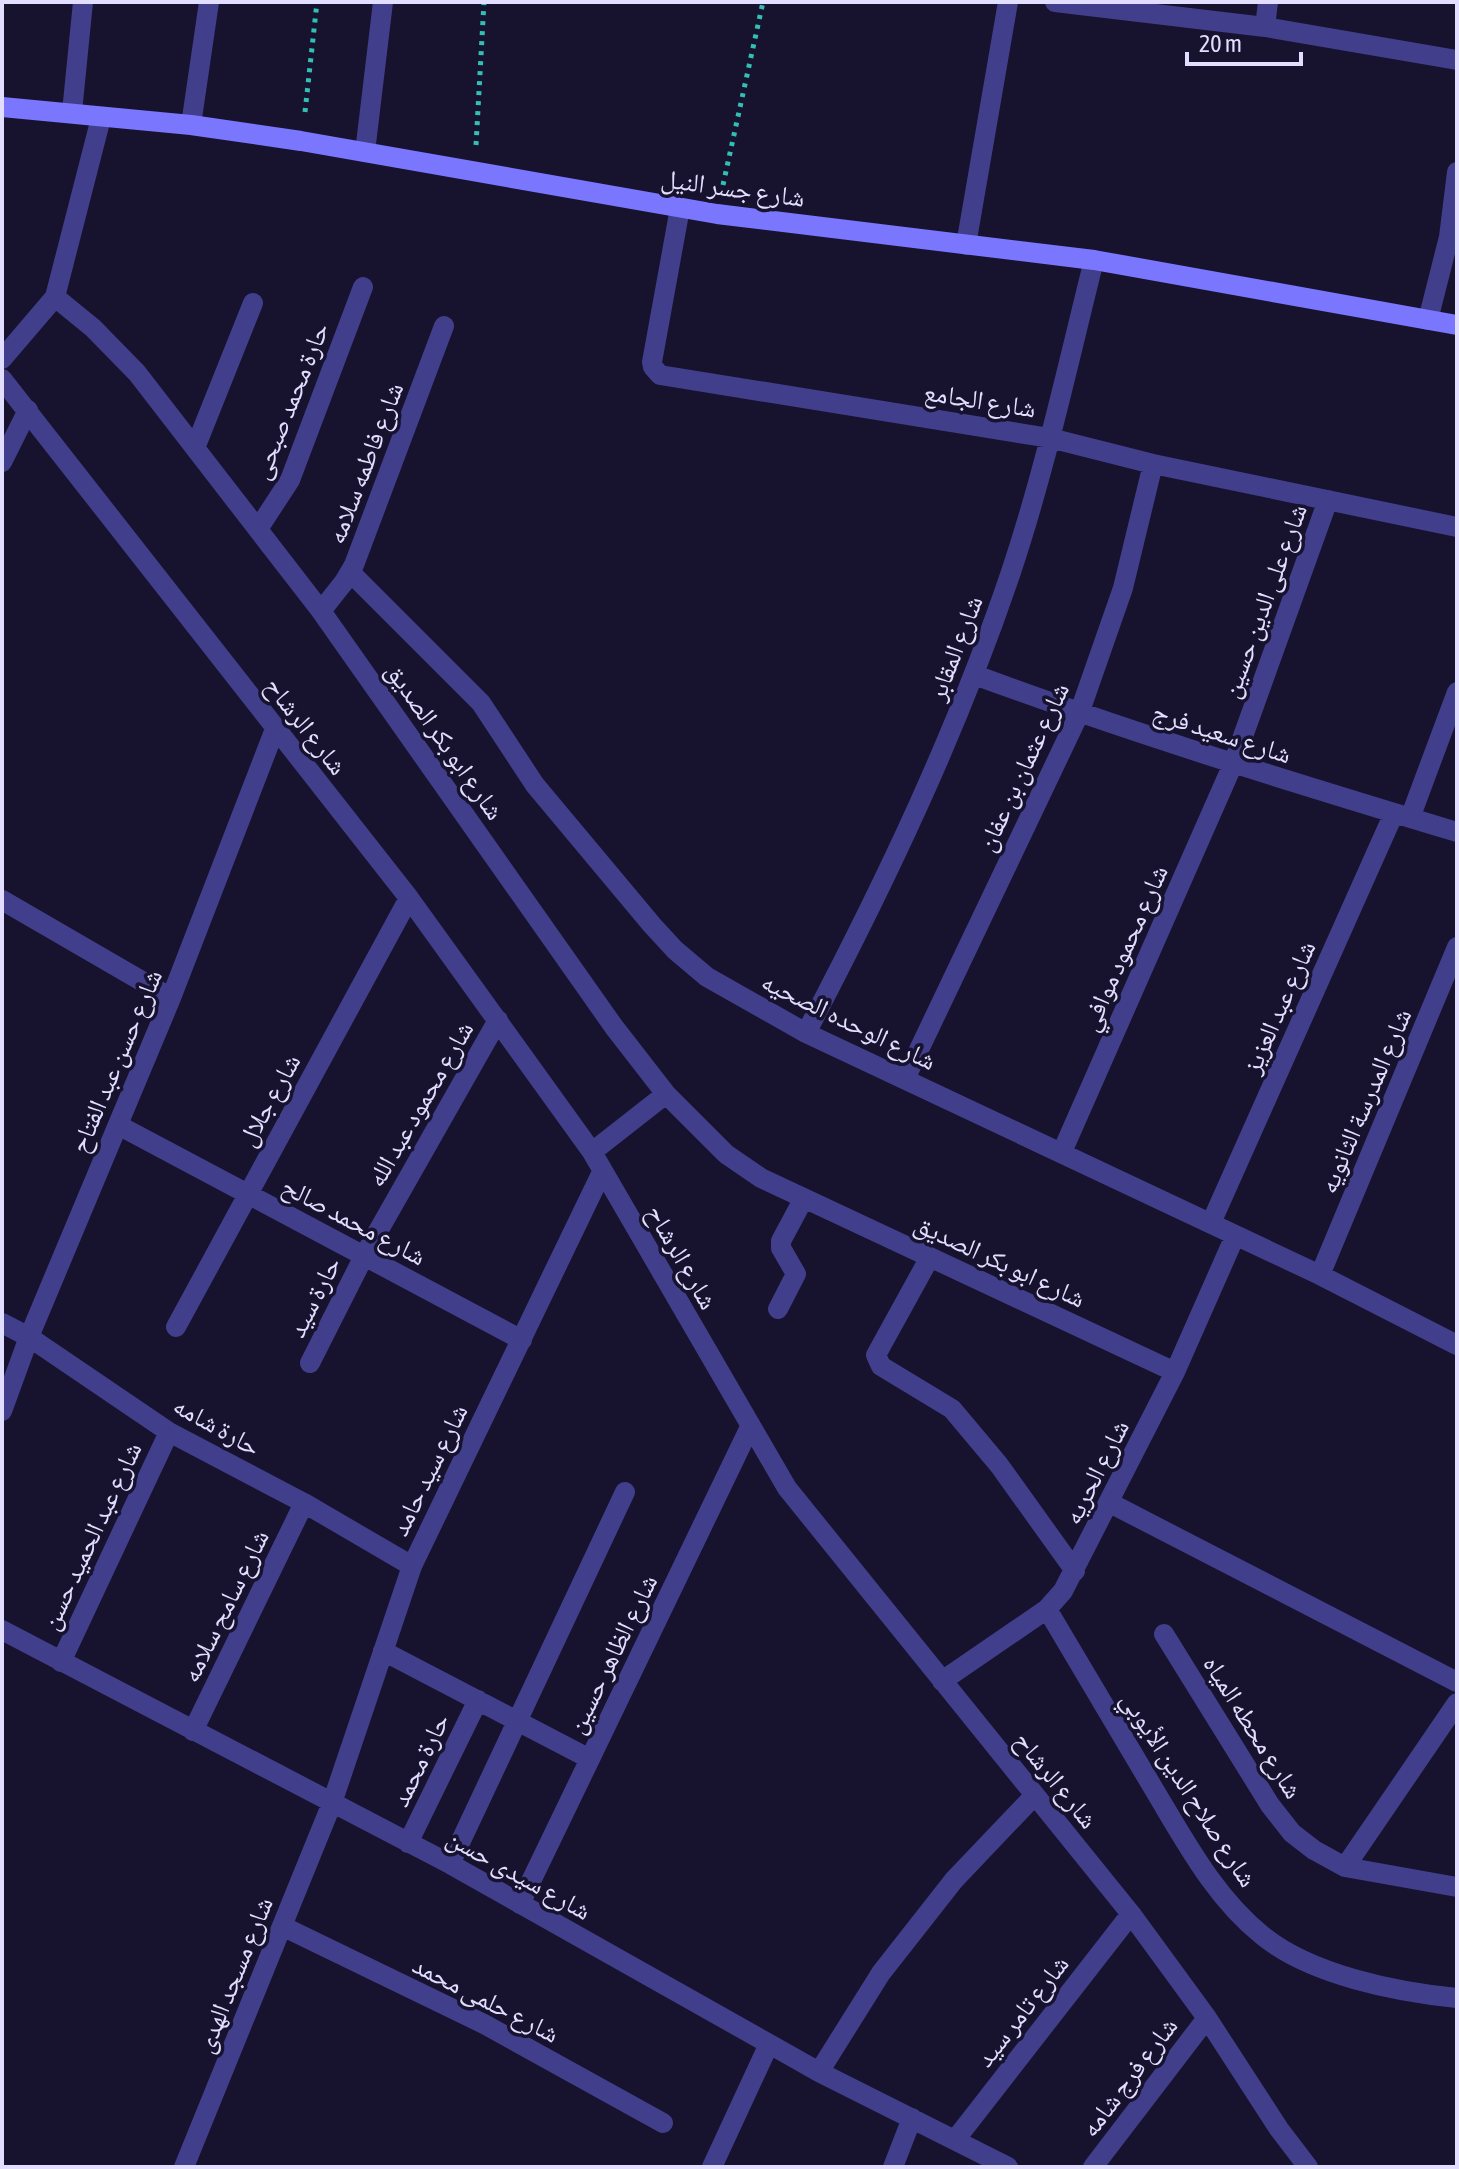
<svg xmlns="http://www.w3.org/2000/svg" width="1459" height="2169" viewBox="0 0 1459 2169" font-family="'Asap Condensed','Noto Naskh Arabic',sans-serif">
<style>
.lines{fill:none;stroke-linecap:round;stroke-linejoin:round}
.path{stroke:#32bfb6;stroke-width:5;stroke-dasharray:4 6;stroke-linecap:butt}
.street{stroke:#413e8b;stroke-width:20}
.secondary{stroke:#7a76fe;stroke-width:20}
.labels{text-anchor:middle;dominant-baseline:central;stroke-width:7;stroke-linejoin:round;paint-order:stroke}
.street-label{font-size:26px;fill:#e2deff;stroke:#17122d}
</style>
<rect width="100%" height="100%" fill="#17122d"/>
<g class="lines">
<path class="path" d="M305 112 317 2
M476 145 484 2
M723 185 763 2"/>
<path class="street" d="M1055 2 1265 27 1457 60
M1265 27 1268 2
M72 112 83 2
M191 125 209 2
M365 152 383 2
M680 208 652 362 653 367 660 375 1050 438 1153 464 1457 527
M966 245 1008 2
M55 297 93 328 137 373 321 611 614 1027 666 1094 726 1154 761 1178 1175 1372
M1428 320 1449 237 1457 172
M2 359 55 297 101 118
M2 379 409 898 592 1152 787 1488 1131 1914 1207 2018 1279 2129 1308 2167
M195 448 253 303
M2 462 28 410
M258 529 290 480 363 287
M350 572 481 703 535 785 652 925 675 950 707 977 806 1033 1320 1275 1457 1345
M321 611 344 582 354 565 444 326
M975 675C1134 734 1295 783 1457 832
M1410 818 1457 692
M2 900 171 998
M806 1033C885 883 957 732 1011 572 1045 470 1068 364 1094 260
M905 1079 1079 714 1123 588 1153 464
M118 1125 522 1340
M592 1152 666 1094
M1062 1152 1233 764 1328 500
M1211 1223 1394 813
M930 1257 876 1355 881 1366 952 1409 999 1465 1075 1571
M1320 1275 1457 947
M778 1309 796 1274 781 1248V1241L804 1198
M2 1323 29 1337 169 1432 304 1503 412 1566
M176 1327 409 898
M310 1363 364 1256 498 1020
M2 1411 29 1337 171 998 275 729
M1110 1503 1457 1682
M1047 1609C1082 1668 1117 1727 1152 1786 1184 1839 1214 1897 1263 1936 1311 1975 1396 1992 1457 1998
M2 1630 450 1864 819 2072 1008 2167
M1164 1634 1270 1805 1292 1833 1314 1850 1345 1867 1457 1887
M383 1651 590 1759
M61 1662 169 1432
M942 1681 1047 1609 1063 1591 1175 1372 1235 1236
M193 1731 304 1503
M408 1843 478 1700
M450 1864 625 1492
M1345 1867 1457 1703
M520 1904 750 1427
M282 1926 484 2024 663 2123
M819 2072 881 1973 954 1880 1035 1795
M955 2140 1131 1914
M184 2167 332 1803 412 1566 602 1172
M712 2167 769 2044
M893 2167 912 2118
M1093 2167 1207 2018"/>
<path class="secondary" d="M2 107 191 125 301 141 717 214 1094 260 1457 325"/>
</g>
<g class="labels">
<g class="street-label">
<text transform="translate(733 188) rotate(8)">شارع جسر النيل</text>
<text transform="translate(980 400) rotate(9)">شارع الجامع</text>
<text transform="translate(290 401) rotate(-68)">حارة محمد صبحى</text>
<text transform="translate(365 463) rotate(-69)">شارع فاطمه سلامه</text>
<text transform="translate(1264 601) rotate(-70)">شارع على الدين حسين</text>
<text transform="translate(955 648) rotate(-69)">شارع المقابر</text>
<text transform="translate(306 726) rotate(52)">شارع الرشاح</text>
<text transform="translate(1222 733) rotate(18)">شارع سعيد فرج</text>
<text transform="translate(445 741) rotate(55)">شارع ابو بكر الصديق</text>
<text transform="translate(1023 767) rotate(-65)">شارع عثمان بن عفان</text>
<text transform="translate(1124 948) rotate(-66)">شارع محمود موافي</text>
<text transform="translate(1279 1007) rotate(-66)">شارع عبد العزيز</text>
<text transform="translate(849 1021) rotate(26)">شارع الوحده الصحيه</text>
<text transform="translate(116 1061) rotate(-67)">شارع حسن عبد الفتاح</text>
<text transform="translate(269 1100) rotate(-61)">شارع جلال</text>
<text transform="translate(1365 1101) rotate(-67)">شارع المدرسة الثانويه</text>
<text transform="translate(420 1104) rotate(-60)">شارع محمود عبد الله</text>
<text transform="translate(354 1221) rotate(28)">شارع محمد صالح</text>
<text transform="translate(682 1257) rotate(60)">شارع الرشاح</text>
<text transform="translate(1000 1261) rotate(25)">شارع ابو بكر الصديق</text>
<text transform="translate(314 1297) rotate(-63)">حارة سيد</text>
<text transform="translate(217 1426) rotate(29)">حارة شامه</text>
<text transform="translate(429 1470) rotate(-64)">شارع سيد حامد</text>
<text transform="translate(1096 1472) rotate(-63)">شارع الحريه</text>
<text transform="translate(91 1536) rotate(-65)">شارع عبد الحميد حسن</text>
<text transform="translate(225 1606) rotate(-64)">شارع سامح سلامه</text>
<text transform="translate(612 1654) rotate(-64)">شارع الظاهر حسين</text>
<text transform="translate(1253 1727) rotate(58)">شارع محطه المياه</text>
<text transform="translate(420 1760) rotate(-64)">حارة محمد</text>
<text transform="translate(1056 1780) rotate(51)">شارع الرشاح</text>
<text transform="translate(1189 1789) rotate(57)">شارع صلاح الدين الأيوبي</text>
<text transform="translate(519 1874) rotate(29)">شارع سيدى حسن</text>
<text transform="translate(234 1975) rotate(-68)">شارع مسجد الهدى</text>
<text transform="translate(486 1999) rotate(27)">شارع حلمى محمد</text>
<text transform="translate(1022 2011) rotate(-52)">شارع تامر سيد</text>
<text transform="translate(1129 2077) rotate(-53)">شارع فرج شامه</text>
</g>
</g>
<rect width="1459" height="2169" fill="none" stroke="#e2deff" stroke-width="8"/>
<path d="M1187 52v12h114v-12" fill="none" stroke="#e2deff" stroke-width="4"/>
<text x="1199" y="52" font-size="24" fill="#e2deff" stroke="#17122d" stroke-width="6" paint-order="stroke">20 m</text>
</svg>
